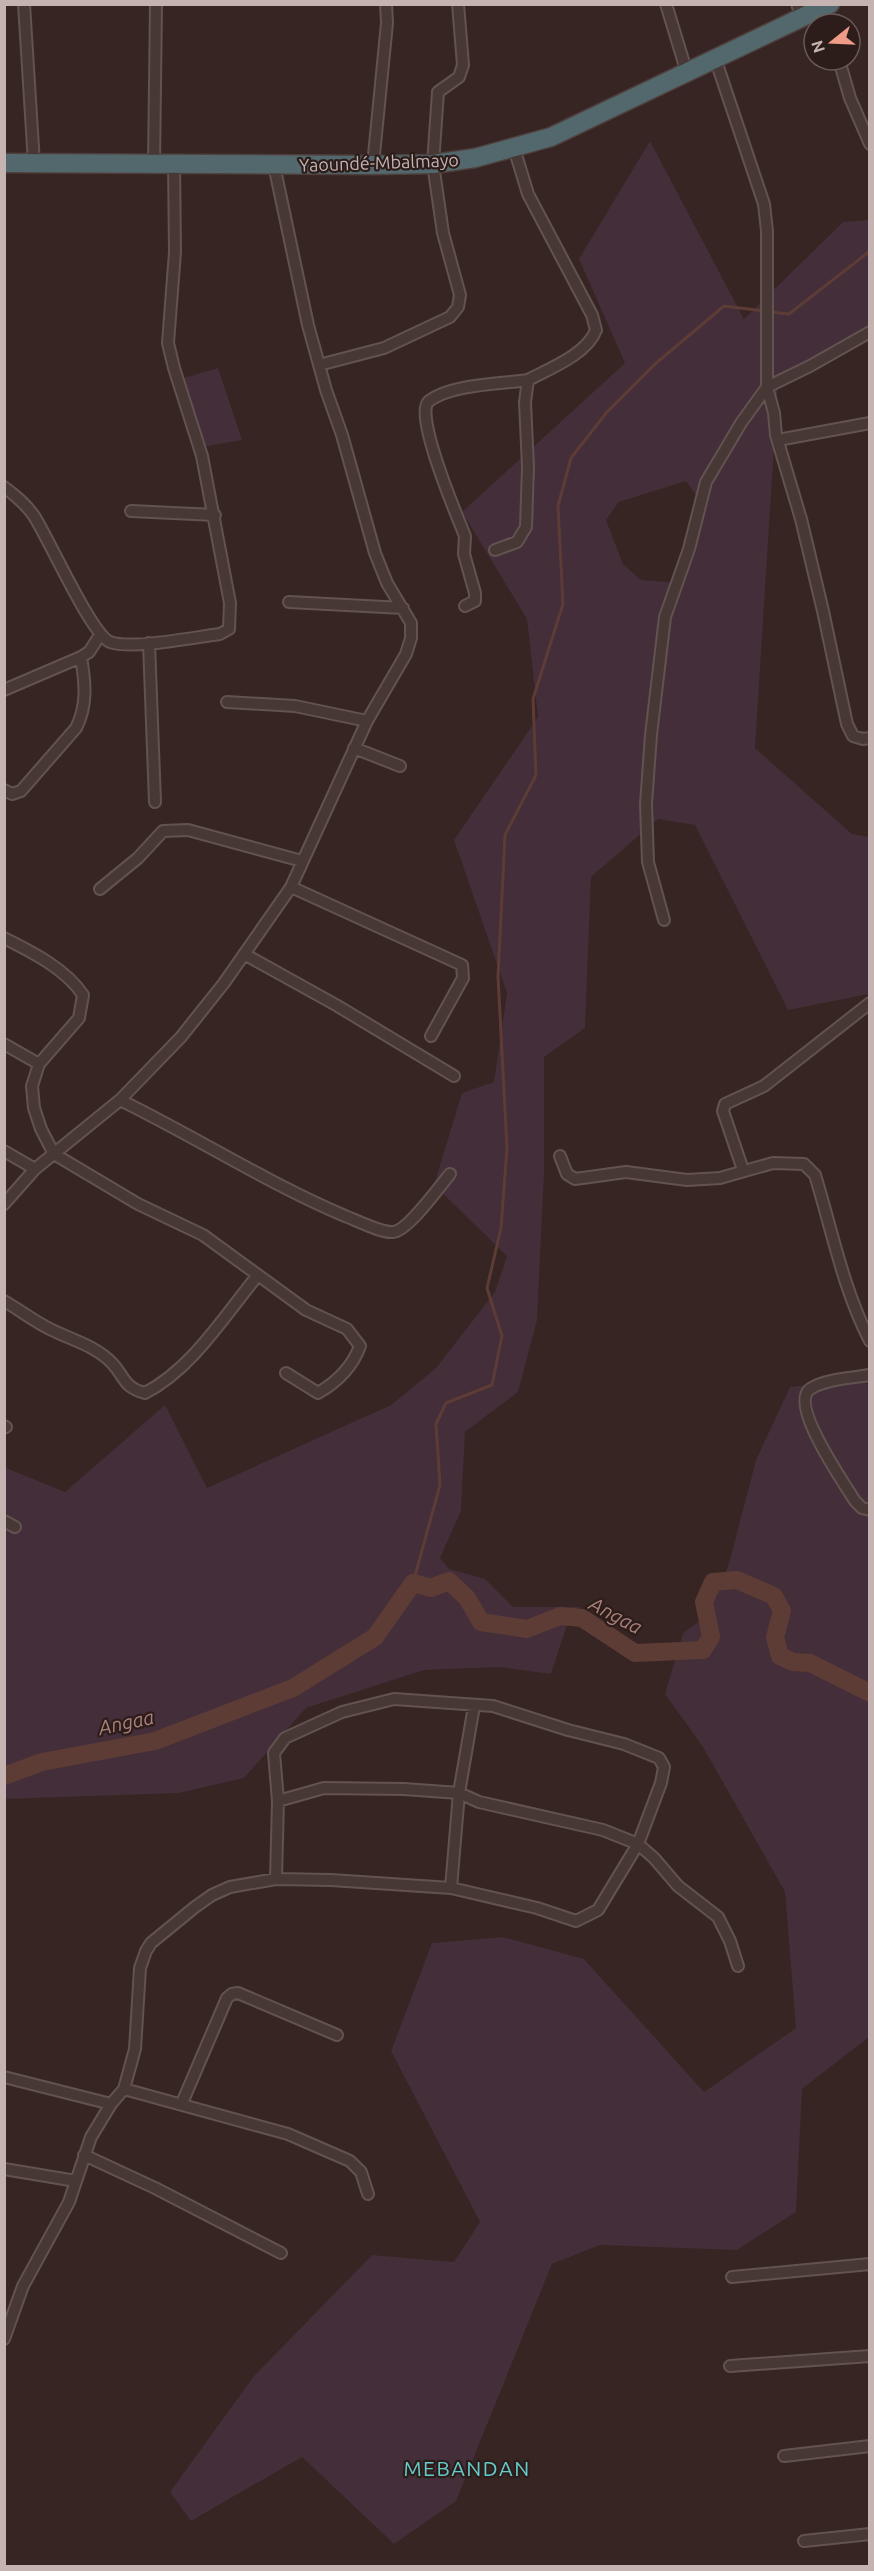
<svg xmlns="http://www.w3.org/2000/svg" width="874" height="2571" viewBox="0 0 874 2571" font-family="Ubuntu,sans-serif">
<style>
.green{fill:#432e39;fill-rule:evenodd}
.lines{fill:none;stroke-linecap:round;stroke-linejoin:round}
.stream{stroke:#5d3c36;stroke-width:3}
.river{stroke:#5d3c36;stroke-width:18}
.street-casing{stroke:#625350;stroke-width:14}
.highway-casing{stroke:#4f403d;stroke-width:21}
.street{stroke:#473835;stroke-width:10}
.highway{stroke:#53686d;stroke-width:18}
.labels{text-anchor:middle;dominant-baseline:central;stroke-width:4.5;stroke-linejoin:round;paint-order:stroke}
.street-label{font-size:18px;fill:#c4b3b0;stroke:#2c1d1b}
.water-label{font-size:20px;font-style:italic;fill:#aa807a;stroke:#2c1d1b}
.quarter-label{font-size:21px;letter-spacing:1.5px;fill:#63cccb;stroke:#2c1d1b}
</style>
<rect width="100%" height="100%" fill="#362522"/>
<path class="green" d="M650 141 744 319 843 222 869 220V333L778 383 755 748 852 834 869 837V994L788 1010 695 825 658 819 591 877 585 1028 544 1057V1172L537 1320 518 1392 465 1432 461 1511 440 1558 449 1569 485 1579 513 1607H580L569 1619 551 1674 499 1667 424 1670 306 1708 244 1778 179 1793 5 1799 4 1467 65 1492 165 1405 207 1488 391 1405 436 1368 495 1292 507 1256 434 1185 462 1093 494 1082 507 993 454 840 538 717 527 619 462 512 625 363 579 259ZM686 481 705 509 680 583 641 580 623 564 606 520 619 502Z
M218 368 242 440 208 446 201 444 180 379Z
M863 1378 870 1389 869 2037 802 2089 796 2212 737 2250 600 2245 552 2264 456 2501 394 2544 302 2457 191 2521 170 2492 254 2376 372 2255 454 2262 480 2222 391 2051 432 1943 503 1937 584 1959 704 2092 796 2028 785 1892 703 1747 665 1694 683 1633 701 1620 728 1567 756 1460 790 1387Z"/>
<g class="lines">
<path class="stream" d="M770 312 789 314 870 251
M413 1583 440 1485 436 1424 446 1403 492 1385 502 1336 487 1288 501 1228 507 1148 498 976 505 835 536 775 533 699 563 604 558 506 571 458 607 412 655 364 724 306 764 311"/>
<path class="river" d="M4 1776 42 1762 155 1741 293 1688 375 1637 413 1583 431 1588 449 1581 467 1598 481 1622 527 1629 560 1616 582 1618 635 1653 703 1650 711 1637 704 1602 713 1582 737 1580 774 1596 782 1611 775 1637 780 1656 793 1662 810 1663 870 1693"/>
<defs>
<path id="street" d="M24 4 34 163
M666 4 687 73
M797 4 802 17
M826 4 830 24
M715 58 764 204 767 231V387L774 413 776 435 801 519 823 611 847 724 853 736 863 739 870 738
M839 60 850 98 870 144
M154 164 156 4
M373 165 387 23 386 4
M319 365 384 348 450 317 458 307 460 295 443 233 433 164 438 92 459 77 463 65 458 4
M778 440 870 423
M4 487C16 496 26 504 34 516 49 539 91 634 110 642 131 650 195 637 220 634L229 629 230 603 202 456 174 368 168 343 175 252 174 164
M131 511 215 515
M495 550 517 542 526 527 528 467 525 402 528 380C551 368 587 354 596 330L592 315 528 194 514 148
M289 602 403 608
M465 606 475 601V593L464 554 465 536C457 516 413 413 429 401 451 384 501 384 528 380
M149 643 155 802
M4 690 81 657 89 652 100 635
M227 702 295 706 367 721
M354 748 400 766
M4 790 12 794 21 791 76 728C88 705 85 681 81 657
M291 887 462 965 463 978 431 1036
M100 889 138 858 163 831 188 830 302 861
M664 920 648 862 646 804 651 735 665 617 689 549 706 482 741 423 767 387 810 366 870 332
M4 938C32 952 66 969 83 995L79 1018 39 1064 32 1086 34 1108 41 1129 54 1154 138 1204 203 1235 306 1310 347 1329 360 1346C352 1368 337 1382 318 1393L286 1373
M244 954 336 1005 454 1076
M4 1044 39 1064
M120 1100C196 1137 267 1183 345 1216 356 1220 381 1233 393 1232 407 1232 440 1186 450 1174
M4 1151 35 1169
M560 1156 567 1174 575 1179 626 1172 687 1180 720 1178 773 1163 804 1164 815 1175C832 1230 843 1289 870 1341
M743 1170 723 1111 725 1104 764 1086 870 1003
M4 1204 35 1169 120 1100 181 1037 224 983 291 887 367 721 406 654 411 638V623L387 583 375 553 342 435 326 390 308 325 274 165
M4 1301C20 1310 35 1322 52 1330 72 1340 96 1346 112 1363 125 1377 123 1387 145 1393 192 1369 225 1315 258 1275
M870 1375C852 1378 825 1379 810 1389 789 1405 844 1483 855 1501L862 1508 870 1510
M4 1426 6 1427
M4 1521 15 1527
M278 1801 324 1788 404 1789 459 1793 479 1802 603 1830 638 1844 654 1858 678 1886 718 1917 730 1941 738 1966
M451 1888 459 1793 474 1706
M4 2077 111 2104
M124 2089 288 2134 350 2161 361 2172 368 2194
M182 2103 227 1998 232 1994 238 1993 337 2035
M84 2155 155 2188 281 2253
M4 2169 76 2181
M732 2277 870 2264
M4 2339 23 2286 69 2202 91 2137 111 2104 124 2089 135 2049 140 1968 146 1951 151 1943 195 1907 212 1895 230 1887 276 1879 331 1880 451 1888 537 1908 576 1921 598 1910 638 1844 661 1783 664 1767 659 1758 624 1744 568 1730 493 1706 394 1699 342 1712 285 1738 274 1753 278 1801 276 1879
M730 2366 870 2356
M784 2456 870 2446
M804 2541 870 2534"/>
<path id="highway" d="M4 163 373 165 433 164 475 158 551 137 830 4"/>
</defs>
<use href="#street" class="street-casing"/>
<use href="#highway" class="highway-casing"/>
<use href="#street" class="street"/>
<use href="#highway" class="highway"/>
</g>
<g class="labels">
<g class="street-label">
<text transform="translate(379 162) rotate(-2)">Yaoundé-Mbalmayo</text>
</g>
<g class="water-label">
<text transform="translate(616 1615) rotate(28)">Angaa</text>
<text transform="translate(126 1722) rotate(-12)">Angaa</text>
</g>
<g class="quarter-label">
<text x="467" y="2468">MEBANDAN</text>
</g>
</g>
<rect width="874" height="2571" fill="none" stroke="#c4b3b0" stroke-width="12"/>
<g transform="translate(832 42) rotate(252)"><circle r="28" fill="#2c1d1b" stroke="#695957" stroke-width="1.5"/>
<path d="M0-4.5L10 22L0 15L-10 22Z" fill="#f09b88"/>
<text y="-9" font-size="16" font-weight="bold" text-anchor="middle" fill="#c4b3b0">N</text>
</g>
</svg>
